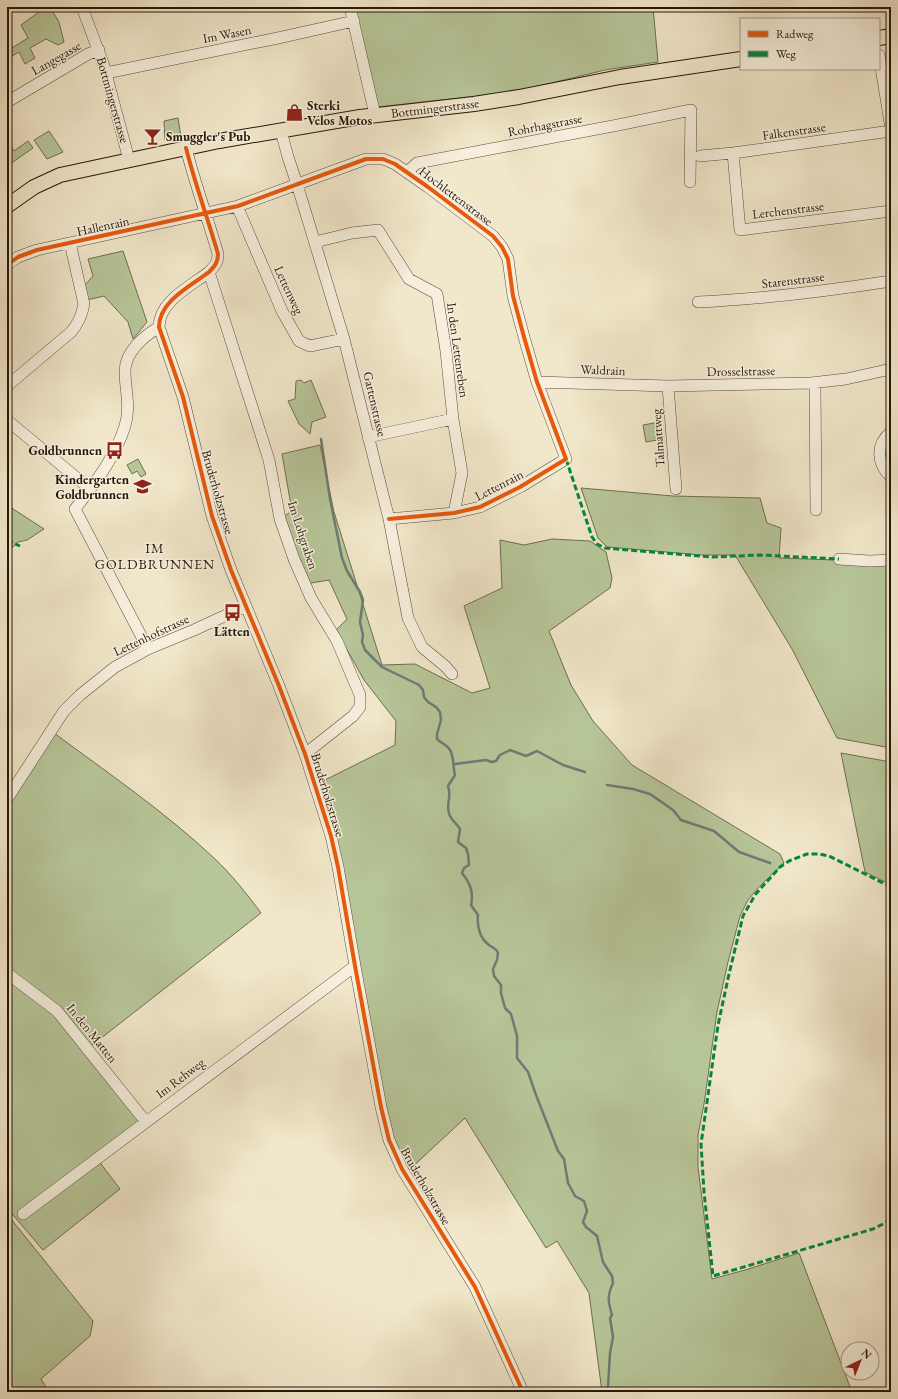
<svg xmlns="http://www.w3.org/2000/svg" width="898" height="1399" viewBox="0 0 898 1399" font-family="'EB Garamond',serif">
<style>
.green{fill:#b7c699;stroke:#6e6e50}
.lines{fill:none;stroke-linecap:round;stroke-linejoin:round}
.stream{stroke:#6f7b76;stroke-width:2.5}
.minor-casing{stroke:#594b38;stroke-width:12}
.major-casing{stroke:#261708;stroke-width:16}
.minor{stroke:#f6efdd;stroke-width:11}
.major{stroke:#f1e7ca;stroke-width:14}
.quiet{stroke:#00873e;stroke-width:3;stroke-dasharray:6 3;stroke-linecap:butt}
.cycleway-casing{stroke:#f6efdd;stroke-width:6}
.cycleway{stroke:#e8590c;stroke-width:4}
.labels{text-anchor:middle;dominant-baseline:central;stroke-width:3;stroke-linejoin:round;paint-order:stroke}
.street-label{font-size:13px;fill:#261708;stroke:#f6efdd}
.poi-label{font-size:13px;font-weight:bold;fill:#261708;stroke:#f6efdd;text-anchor:start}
.neighbourhood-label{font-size:14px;letter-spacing:1px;fill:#261708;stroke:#f6efdd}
</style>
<rect width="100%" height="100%" fill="#f1e7ca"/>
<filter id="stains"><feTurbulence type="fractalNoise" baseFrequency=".005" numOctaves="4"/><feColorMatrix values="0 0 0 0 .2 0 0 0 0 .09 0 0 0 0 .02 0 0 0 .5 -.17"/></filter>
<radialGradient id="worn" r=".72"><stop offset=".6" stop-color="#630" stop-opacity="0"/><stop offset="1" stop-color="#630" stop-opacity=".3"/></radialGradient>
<path class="green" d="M36 7H50L59 22 64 42 58 45 46 39 30 48 35 58 25 64 19 52 7 59V51L28 38 21 25 39 12Z
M353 7H653L658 62 605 70 514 92 378 107Z
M178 118 181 137 165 140 164 121Z
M49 131 63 152 47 159 34 140Z
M7 141 14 151 28 141 33 148 7 166Z
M123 251 147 322 133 339 128 322 104 296 87 300 84 286 93 276 88 259Z
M301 380 304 383 311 380 326 417 312 422 310 434 299 424 288 401 295 399 296 381Z
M660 422 663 439 646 442 643 425Z
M320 445 334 512 382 665 415 664 472 693 490 688 464 606 502 588 500 540 524 545 552 539 590 541 606 552 612 578 610 588 549 631 571 685 593 721 632 765 780 854 784 863 759 887 748 900 740 916 728 962 717 1012 704 1104 698 1135V1167L712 1279 745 1270 799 1253 852 1392H602L589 1293 557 1241 546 1248 465 1118 408 1171 387 1122 317 784 395 745 396 721 364 680 336 630 347 619 329 580 305 584 280 519 292 511 282 454Z
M138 459 146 474 141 477 137 471 132 474 127 465Z
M581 488 673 496 760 498 767 523 781 528 779 558 891 562V748L837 738 792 649 735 555H701L607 547 598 538Z
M7 505 44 529 27 540 18 542 7 553Z
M54 733C108 773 165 812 214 858 232 875 247 894 261 913L86 1050 141 1120 95 1156 120 1189 43 1250 7 1208V805Z
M841 753 891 762V885L865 872Z
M7 1214 93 1321 90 1336 41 1379 49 1392H7Z"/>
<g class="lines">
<path class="stream" d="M321 439 330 499 342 558 347 571 360 592 363 600 360 622 363 635 362 642 365 650 382 667 419 685 423 690 424 697 428 702 436 707 440 712 441 720 437 734V739C441 743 447 745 450 750 454 756 453 768 455 775L448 786C452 797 446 803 449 813 450 819 457 824 460 829L458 842 466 848 468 854 469 865 464 868 462 873C470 883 474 892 471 905L478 915C477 925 479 938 489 945 493 948 496 948 498 953L497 960 493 969 494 976 501 985V993L505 1008 511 1014 517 1036V1058L528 1072 536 1095 558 1151 564 1159 568 1183 575 1196 584 1201 587 1211 583 1222 586 1227 597 1236 603 1262 612 1276 613 1283C607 1296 608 1301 612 1315L610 1318 613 1337 610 1353 608 1387 604 1392
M455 764 486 760 492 762 496 761 500 755 510 750 526 756 537 751 563 765 585 772
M607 785 633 789 650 794 673 810 681 820 714 831 739 852 770 863"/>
<defs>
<path id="minor" d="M82 7 104 66 129 160
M350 7 375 115
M879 55 891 129
M106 73 278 38 354 21
M7 102 88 54 99 50
M281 131 288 157 297 184 344 339 389 519 408 618 422 647 445 666 452 674
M186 148C195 184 208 219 218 254 218 262 215 266 209 272 191 286 159 301 159 327L183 397 212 516 231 570 279 686 305 754 331 836 338 867 355 966 381 1107 389 1140 402 1169 475 1287 523 1392
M733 153 740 230 891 211
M700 156 733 153 891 131
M407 172 417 163 618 125 691 110 690 182
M237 206 282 311 299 341 310 346 344 339
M315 242 352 233 378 230 409 279 437 294 446 351 453 419 462 473 454 513
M7 265 18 257 37 250 238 206 366 159H383L395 164 428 187 493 236 502 247 508 259 513 296 524 337 537 382 566 459 520 487 480 507 454 513 389 519
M209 272 269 460 280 519 294 559 311 598 337 641 360 695V707L353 716 305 754
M698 302C763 299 827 291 891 281
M537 382 668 386 811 383 846 379 891 369
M815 383 816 510
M7 386 71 332C79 323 82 315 84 304L70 243
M668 386 676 489
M7 420 90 489
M891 432C875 445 877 464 891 477
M368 437 453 419
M839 559 870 561 891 560
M148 649 75 509C95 483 115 458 125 426 131 407 125 390 125 371 125 352 144 336 159 327
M7 799 64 711 80 695 115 667 148 649 194 630 246 606
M7 973 57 1011 146 1122
M23 1214 355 966"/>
<path id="major" d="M879 38 891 36
M7 206 34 187 60 175 219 141 360 117 474 104 519 97 620 77 741 59"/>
</defs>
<use href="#minor" class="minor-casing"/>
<use href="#major" class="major-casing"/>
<use href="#minor" class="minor"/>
<use href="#major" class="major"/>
<path class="quiet" d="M566 459 592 537 597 544 605 548 712 557 760 555 839 559
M7 540 20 546
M891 887 829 856 819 854H807L789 861 780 867 762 887 755 895 743 916 729 974 718 1025 701 1144 704 1192 713 1276 873 1229 891 1220"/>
<defs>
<path id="cycleway" d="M186 148C195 184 208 219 218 254 218 262 215 266 209 272 191 286 159 301 159 327L183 397 212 516 231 570 279 686 305 754 331 836 338 867 355 966 381 1107 389 1140 402 1169 475 1287 523 1392
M7 265 18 257 37 250 238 206 366 159H383L395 164 428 187 493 236 502 247 508 259 513 296 524 337 537 382 566 459 520 487 480 507 454 513 389 519"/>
</defs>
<use href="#cycleway" class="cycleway-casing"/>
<use href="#cycleway" class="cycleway"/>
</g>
<defs>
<symbol id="shop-bare" viewBox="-9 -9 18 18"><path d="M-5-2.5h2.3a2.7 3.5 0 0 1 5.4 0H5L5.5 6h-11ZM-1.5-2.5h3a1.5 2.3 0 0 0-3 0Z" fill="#8f2418" stroke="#f6efdd" stroke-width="2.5" paint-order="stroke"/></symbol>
<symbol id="bar-bare" viewBox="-9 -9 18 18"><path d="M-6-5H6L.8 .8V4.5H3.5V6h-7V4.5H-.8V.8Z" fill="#8f2418" stroke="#f6efdd" stroke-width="2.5" paint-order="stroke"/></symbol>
<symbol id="bus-bare" viewBox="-9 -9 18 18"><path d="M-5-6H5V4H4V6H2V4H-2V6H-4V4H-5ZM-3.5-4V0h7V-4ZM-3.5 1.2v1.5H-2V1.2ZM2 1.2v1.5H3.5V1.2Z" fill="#8f2418" stroke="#f6efdd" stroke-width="2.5" paint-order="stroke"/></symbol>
<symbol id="school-bare" viewBox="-9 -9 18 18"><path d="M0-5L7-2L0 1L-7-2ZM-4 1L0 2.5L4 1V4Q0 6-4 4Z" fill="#8f2418" stroke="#f6efdd" stroke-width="2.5" paint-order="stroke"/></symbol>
</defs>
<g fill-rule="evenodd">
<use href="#shop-bare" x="282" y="100" width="25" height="25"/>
<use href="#bar-bare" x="140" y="124" width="25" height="25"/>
<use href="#bus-bare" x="102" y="438" width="25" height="25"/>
<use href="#school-bare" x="130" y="474" width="25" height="25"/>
<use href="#bus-bare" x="220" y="600" width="25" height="25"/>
</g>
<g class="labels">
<g class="street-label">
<text transform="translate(227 34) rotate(-11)">Im Wasen</text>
<text transform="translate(56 58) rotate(-30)">Langegasse</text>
<text transform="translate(113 100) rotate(74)">Bottmingerstrasse</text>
<text transform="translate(435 108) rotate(-7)">Bottmingerstrasse</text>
<text transform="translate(545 125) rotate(-11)">Rohrhagstrasse</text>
<text transform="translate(794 131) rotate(-8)">Falkenstrasse</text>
<text transform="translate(456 196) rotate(37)">Hochlettenstrasse</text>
<text transform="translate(788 210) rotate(-7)">Lerchenstrasse</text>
<text transform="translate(103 226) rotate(-12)">Hallenrain</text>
<text transform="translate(793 280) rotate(-7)">Starenstrasse</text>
<text transform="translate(289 290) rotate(65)">Lettenweg</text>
<text transform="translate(458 350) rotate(82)">In den Lettenreben</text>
<text transform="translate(603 370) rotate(2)">Waldrain</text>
<text transform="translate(741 371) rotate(-1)">Drosselstrasse</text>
<text transform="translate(375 404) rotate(77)">Gartenstrasse</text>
<text transform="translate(658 438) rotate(-94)">Talmattweg</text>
<text transform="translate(499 485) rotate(-27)">Lettenrain</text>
<text transform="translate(218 492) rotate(74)">Bruderholzstrasse</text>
<text transform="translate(303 535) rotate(72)">Im Lohgraben</text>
<text transform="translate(151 635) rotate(-25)">Lettenhofstrasse</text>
<text transform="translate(328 795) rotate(73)">Bruderholzstrasse</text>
<text transform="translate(92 1033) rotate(51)">In den Matten</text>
<text transform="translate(180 1078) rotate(-37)">Im Rehweg</text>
<text transform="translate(426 1186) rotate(60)">Bruderholzstrasse</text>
</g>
<g class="poi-label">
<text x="307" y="105">Sterki<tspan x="307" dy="15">Velos Motos</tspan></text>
<text x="166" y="136">Smuggler's Pub</text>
<text x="102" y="450" text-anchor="end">Goldbrunnen</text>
<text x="129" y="479" text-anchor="end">Kindergarten<tspan x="129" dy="15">Goldbrunnen</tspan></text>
<text x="232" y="631" text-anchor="middle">Lätten</text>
</g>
<g class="neighbourhood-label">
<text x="155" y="548">IM<tspan x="155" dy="16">GOLDBRUNNEN</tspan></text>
</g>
</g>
<rect width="898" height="1399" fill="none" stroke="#f1e7ca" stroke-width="24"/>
<rect x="8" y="8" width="882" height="1383" fill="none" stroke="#261708" stroke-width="2"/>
<rect x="12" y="12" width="874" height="1375" fill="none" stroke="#261708"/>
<rect x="740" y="18" width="140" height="52" fill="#f6efdd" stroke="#a39988"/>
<rect x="748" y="31" width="20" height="6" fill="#e8590c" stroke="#a39988"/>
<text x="776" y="38" font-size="12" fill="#261708">Radweg</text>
<rect x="748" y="51" width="20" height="6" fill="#00873e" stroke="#a39988"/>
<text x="776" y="58" font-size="12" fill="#261708">Weg</text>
<g transform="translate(860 1361) rotate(43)"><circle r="19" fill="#f6efdd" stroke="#a39988"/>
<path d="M0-3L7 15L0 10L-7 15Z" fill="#8f2418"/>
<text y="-6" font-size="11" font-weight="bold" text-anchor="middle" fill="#261708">N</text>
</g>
<rect width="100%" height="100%" filter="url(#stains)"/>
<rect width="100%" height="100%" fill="url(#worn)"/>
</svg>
